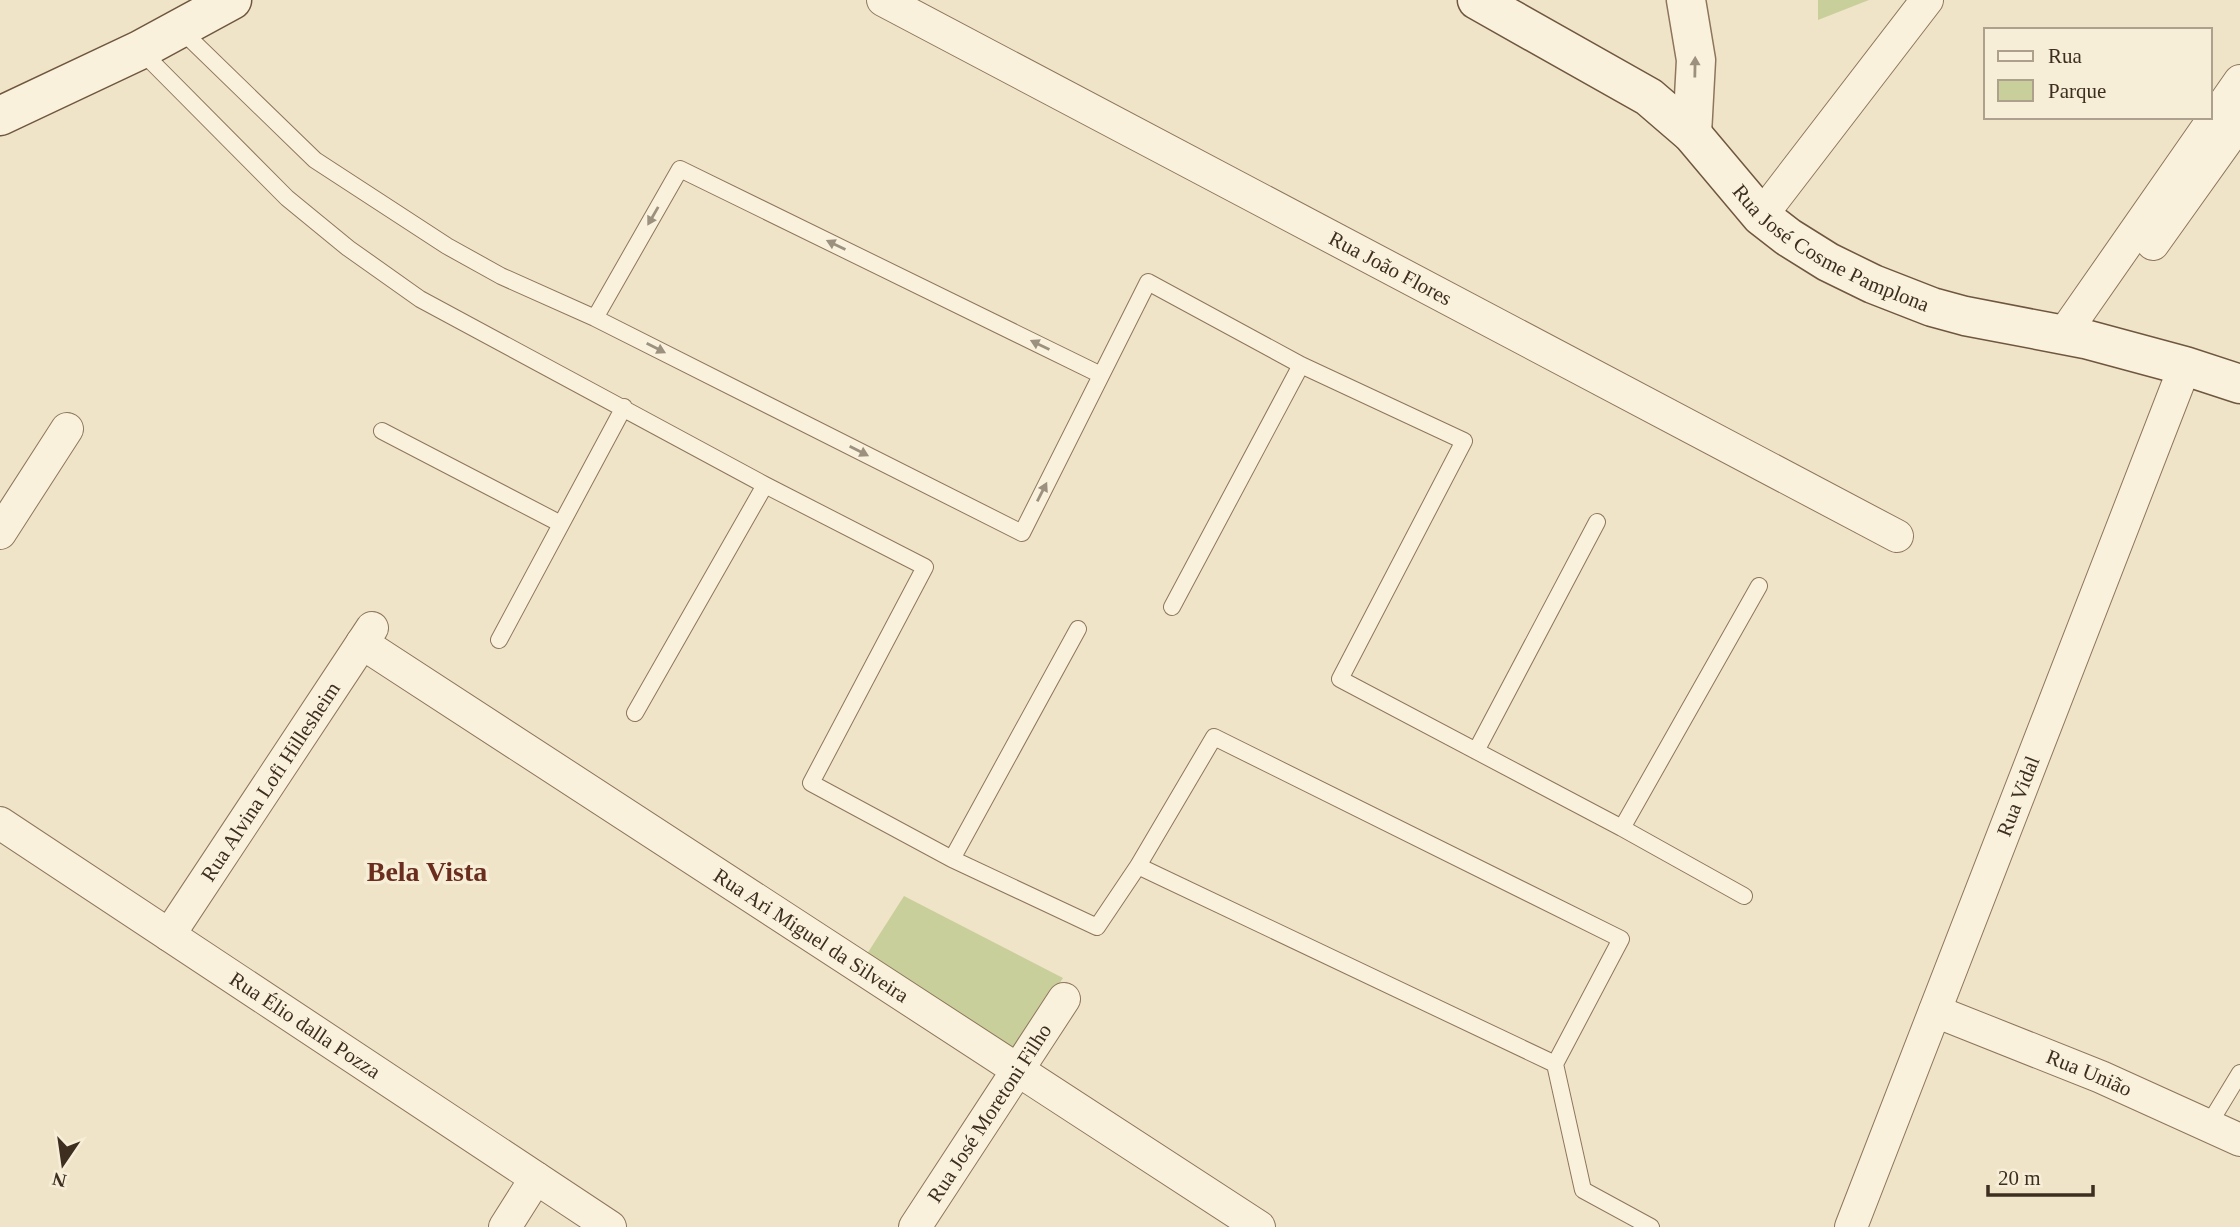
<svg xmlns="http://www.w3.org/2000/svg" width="2240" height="1227" viewBox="0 0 2240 1227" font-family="'Times New Roman',serif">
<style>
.green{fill:#c9cf9b}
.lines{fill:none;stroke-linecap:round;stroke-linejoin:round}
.service-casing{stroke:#8d765c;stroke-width:18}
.minor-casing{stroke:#8d765c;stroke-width:34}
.tertiary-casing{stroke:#8d765c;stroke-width:41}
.secondary-casing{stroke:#6f573f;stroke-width:41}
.service{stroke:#faf1dc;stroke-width:16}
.minor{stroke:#faf1dc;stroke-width:32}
.tertiary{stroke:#faf1dc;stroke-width:38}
.secondary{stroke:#faf1dc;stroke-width:38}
.oneway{fill:#9c907e}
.labels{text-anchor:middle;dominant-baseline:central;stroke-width:7;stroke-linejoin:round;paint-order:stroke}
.street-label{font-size:21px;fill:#3d2e20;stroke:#f7eed8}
.district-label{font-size:28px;font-weight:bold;fill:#6b2e1e;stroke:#f7eed8}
</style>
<rect width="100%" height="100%" fill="#f0e4c8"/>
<path class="green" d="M1818 0H1869L1818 20Z
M904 896 1063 978 1014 1053 865 957Z"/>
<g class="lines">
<defs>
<path id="service" d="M180 29 315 160 447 246 501 276 595 318 1022 533 1148 282 1301 365 1464 441 1340 679 1622 828 1744 896
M140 50 287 198 348 248 420 299 765 485 925 567 811 783 952 859 1097 927 1138 866 1214 737 1621 939 1555 1064 1583 1190 1651 1227
M595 318 680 169 1101 375
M382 431 561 524
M1172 607 1301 365
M499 640 624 407
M635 713 765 485
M1476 751 1597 522
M1622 828 1759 586
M952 859 1078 629
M1138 866 1555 1064
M2209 1124 2240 1073"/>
<g id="minor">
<path id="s1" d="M883 0 1897 536"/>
<path d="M1761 216 1927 0"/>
<path d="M2153 244 2240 122"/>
<path d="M2063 335 2240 81"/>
<path d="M0 533 67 429"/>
<path id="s2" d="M362 643 1259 1227"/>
<path id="s3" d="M0 823 610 1227"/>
<path id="s4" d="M169 935 372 628"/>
<path id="s5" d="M1935 1011 2101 1077 2240 1140"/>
<path d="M505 1227 536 1178"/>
<path id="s6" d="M915 1227 1064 999"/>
<path id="s7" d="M1851 1227 2185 366"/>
</g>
<path id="tertiary" d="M1686 0 1696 60 1692 134"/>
<g id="secondary">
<path id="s8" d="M1477 0 1649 97 1692 134 1761 216 1788 237 1828 262 1873 284 1932 307 1965 316 2085 339 2185 366 2240 384"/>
<path d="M0 116 140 50 232 0"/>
</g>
</defs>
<use href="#service" class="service-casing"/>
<use href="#minor" class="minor-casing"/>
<use href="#tertiary" class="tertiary-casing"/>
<use href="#secondary" class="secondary-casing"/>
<use href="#service" class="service"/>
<use href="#minor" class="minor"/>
<use href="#tertiary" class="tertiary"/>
<use href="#secondary" class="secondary"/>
</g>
<defs><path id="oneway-solid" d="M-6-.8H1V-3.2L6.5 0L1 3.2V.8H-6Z" transform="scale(1.75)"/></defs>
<g class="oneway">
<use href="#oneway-solid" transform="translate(1695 67) rotate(-89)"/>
<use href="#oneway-solid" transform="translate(653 216) rotate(120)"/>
<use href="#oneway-solid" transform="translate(836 245) rotate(-154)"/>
<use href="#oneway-solid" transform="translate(1040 345) rotate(-154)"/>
<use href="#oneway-solid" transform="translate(656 348) rotate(27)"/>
<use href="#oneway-solid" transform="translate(859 451) rotate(27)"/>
<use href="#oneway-solid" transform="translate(1042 492) rotate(-63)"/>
</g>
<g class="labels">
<g class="street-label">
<text stroke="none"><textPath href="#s8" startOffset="438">Rua José Cosme Pamplona</textPath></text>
<text stroke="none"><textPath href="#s1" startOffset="574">Rua João Flores</textPath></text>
<text stroke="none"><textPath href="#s4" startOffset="184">Rua Alvina Lofi Hillesheim</textPath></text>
<text stroke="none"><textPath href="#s7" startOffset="462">Rua Vidal</textPath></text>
<text stroke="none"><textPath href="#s2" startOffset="536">Rua Ari Miguel da Silveira</textPath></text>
<text stroke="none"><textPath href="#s3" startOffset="366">Rua Élio dalla Pozza</textPath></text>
<text stroke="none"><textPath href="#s5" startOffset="166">Rua União</textPath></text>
<text stroke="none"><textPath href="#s6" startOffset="136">Rua José Moretoni Filho</textPath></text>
</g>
<g class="district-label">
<text x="427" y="871">Bela Vista</text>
</g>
</g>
<rect x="1984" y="28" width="228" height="91" fill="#f7eed8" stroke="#ada18e" stroke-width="2"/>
<rect x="1998" y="51" width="35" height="10" fill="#faf1dc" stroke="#ada18e" stroke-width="2"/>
<text x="2048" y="63" font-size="21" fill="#3d2e20">Rua</text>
<rect x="1998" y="80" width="35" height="21" fill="#c9cf9b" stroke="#ada18e" stroke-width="2"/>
<text x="2048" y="98" font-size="21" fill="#3d2e20">Parque</text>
<g transform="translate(63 1164) rotate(193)" stroke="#f7eed8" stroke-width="5" paint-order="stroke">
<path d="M0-5L12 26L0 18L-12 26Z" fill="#3d2e20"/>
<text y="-10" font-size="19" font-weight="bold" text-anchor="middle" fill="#3d2e20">N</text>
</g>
<path d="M1988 1185v10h105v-10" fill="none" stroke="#3d2e20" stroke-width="3.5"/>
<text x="1998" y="1185" font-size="21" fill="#3d2e20" stroke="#f7eed8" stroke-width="5" paint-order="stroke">20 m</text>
</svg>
